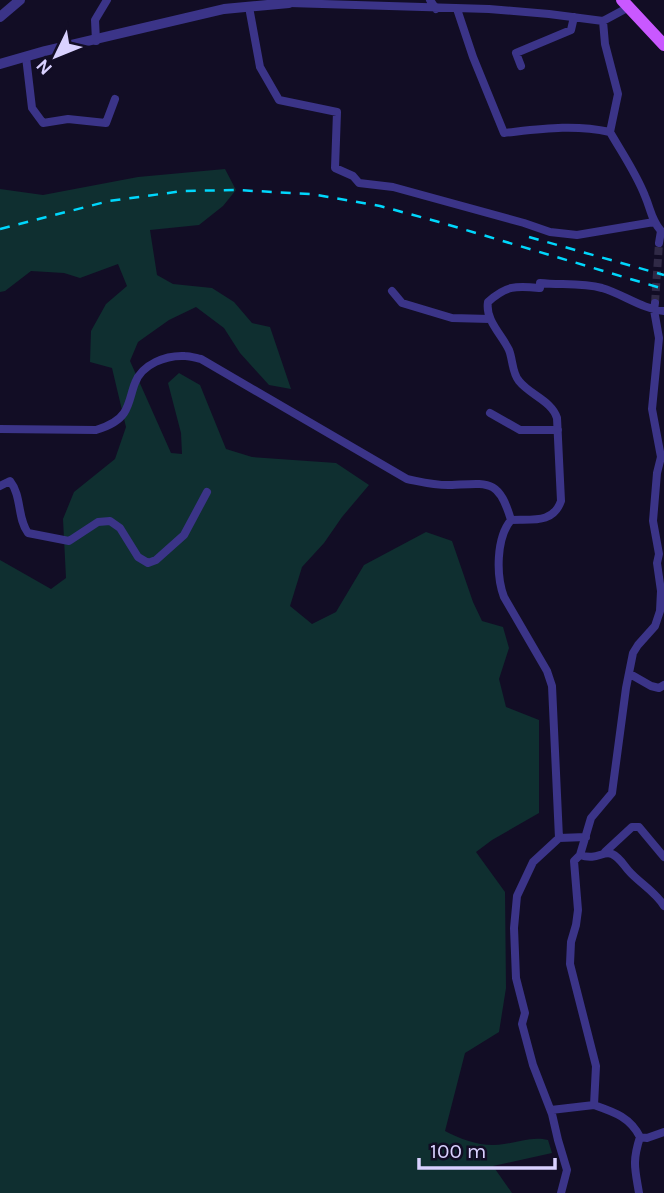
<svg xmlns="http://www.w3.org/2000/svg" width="664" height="1193" viewBox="0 0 664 1193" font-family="Karla,sans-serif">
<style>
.green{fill:#0f2f30}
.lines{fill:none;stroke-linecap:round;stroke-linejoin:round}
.minor-tunnel{stroke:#302a46;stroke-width:8;stroke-dasharray:8 4;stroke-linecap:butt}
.minor{stroke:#3b3488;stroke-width:8}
.tertiary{stroke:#3b3488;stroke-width:10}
.primary{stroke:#c958ff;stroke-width:12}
.rail{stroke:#00d7fc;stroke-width:2.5;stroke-dasharray:10 9;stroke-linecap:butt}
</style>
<rect width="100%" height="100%" fill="#120d25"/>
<path class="green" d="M225 169 236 190 223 206 199 225 150 230 157 275 173 284 212 288 234 302 252 323 270 327 291 389 269 385 240 353 224 328 196 307 169 320 138 342 130 361 171 453 182 454 181 433 168 383 179 373 200 385 226 449 252 457 336 463 369 485 342 517 324 543 302 567 290 606 312 624 336 612 364 565 426 532 452 541 473 602 482 621 503 627 509 648 499 679 506 707 539 720V813L492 840 476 852 505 892 506 988 499 1032 465 1053 445 1131C462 1140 484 1148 504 1144 519 1142 533 1136 548 1140L552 1153 493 1166 512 1193H0V560L51 589 66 578 63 519 74 492 115 459 126 427 112 368 90 362 91 331 106 304 127 286 118 264 80 278 64 273 31 271 5 291 0 292V189L43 195 138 177Z"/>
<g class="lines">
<path class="minor-tunnel" d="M655 303 659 243"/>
<path class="minor" d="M430 0 436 9
M289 3 489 9 549 14 603 21 629 7
M249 7 260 67 279 100 337 112 335 168 353 176 359 183 393 187 524 223 550 232 577 235 654 222
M457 9 473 57 504 133C541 129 573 124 610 132 622 153 636 173 645 196 651 210 651 219 661 231
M603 21 605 44 618 94 610 132
M96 41 95 20 107 0
M26 57 32 108 43 123 68 119 106 123 115 99
M521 66 516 53 571 30 574 17
M659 243 661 231
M392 291 402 303 452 318 490 319
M490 413 520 430H558
M0 429 96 430C106 427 118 422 124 413 130 404 131 393 135 383 142 364 166 355 185 356 190 356 196 358 201 359L407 479C422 482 437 486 452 485 489 483 499 479 511 520
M0 486 10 481C22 496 17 518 28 533L69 541 98 522 110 521 120 528 138 557 148 563 156 560 184 535 207 492
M511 520C532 519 553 524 561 501L557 418C552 401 530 395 519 381 512 373 513 360 509 350 502 335 485 320 488 302 507 285 516 286 540 288V283C561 285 582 283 602 288 623 294 642 309 664 311
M511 520C496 538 496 576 504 597L547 671 552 686 559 838
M630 674 651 686 659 688 664 685
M605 852 632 827H639L664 857
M580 855C597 861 603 850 612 854 619 857 623 864 628 870 639 883 655 891 664 906
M551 1110 594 1105
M640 1137 647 1138 664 1132
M561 1193 567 1170 558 1140 552 1114 533 1065 522 1024 525 1013 516 978 514 928 517 896 533 862 559 838 586 837
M639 1193C635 1169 632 1162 640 1137 630 1117 614 1112 594 1105L596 1066 570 964 571 942 576 925 578 910 574 861 580 855 591 818 612 793 626 688 633 653 638 645 655 626 660 611 661 591 657 563 659 554 653 521 657 473 661 457 652 409 659 338 654 310 655 303"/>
<path class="tertiary" d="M0 17 20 0
M0 64 45 51 224 9 289 3 292 0"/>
<path class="primary" d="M622 0 664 45"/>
<path class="rail" d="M0 229 109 201 183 191 236 190 311 194 380 206 439 222 664 289
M529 237 664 275"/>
</g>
<g transform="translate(56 56) rotate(227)" stroke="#120d25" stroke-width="5" paint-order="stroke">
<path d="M0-5L12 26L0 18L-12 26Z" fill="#d9d1ff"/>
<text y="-10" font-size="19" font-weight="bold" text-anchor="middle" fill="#d9d1ff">N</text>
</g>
<path d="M419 1158v10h136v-10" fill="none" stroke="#d9d1ff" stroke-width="3.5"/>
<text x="430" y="1158" font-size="21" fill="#d9d1ff" stroke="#120d25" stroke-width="5" paint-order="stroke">100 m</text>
</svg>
